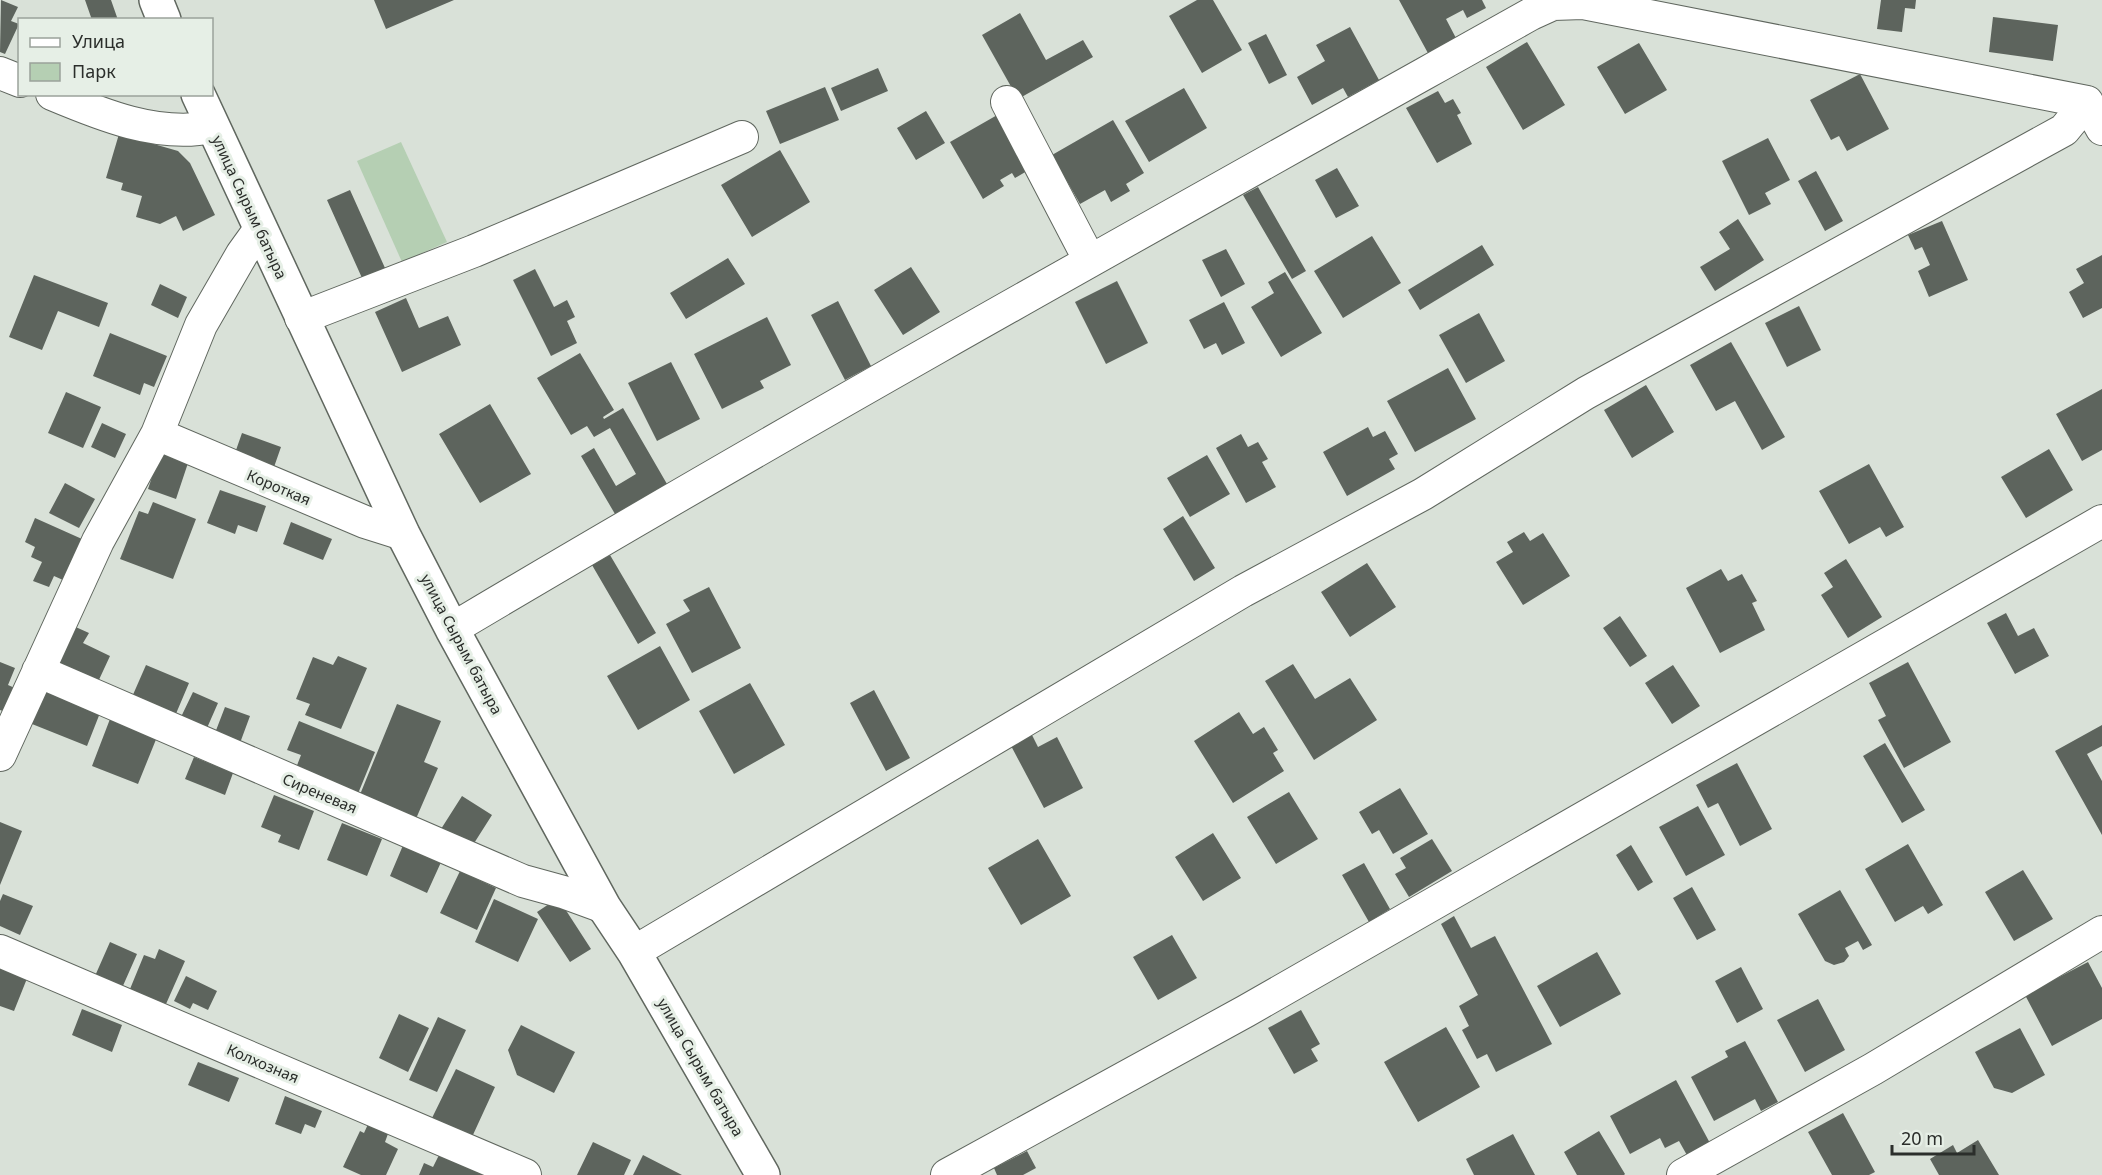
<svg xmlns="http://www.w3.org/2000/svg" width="2102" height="1175" viewBox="0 0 2102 1175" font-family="'Noto Sans',sans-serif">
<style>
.green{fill:#b5cfb3}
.building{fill:#5d645d}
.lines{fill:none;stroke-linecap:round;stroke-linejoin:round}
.street-casing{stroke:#60675f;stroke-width:34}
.secondary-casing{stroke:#60675f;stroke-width:36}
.street{stroke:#fff;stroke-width:32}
.secondary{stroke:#fff;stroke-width:33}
.labels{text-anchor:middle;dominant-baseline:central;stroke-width:6;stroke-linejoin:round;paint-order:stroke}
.street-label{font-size:15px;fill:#2b2e2b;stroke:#e6efe6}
</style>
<rect width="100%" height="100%" fill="#d9e1d8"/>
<path class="green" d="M401 142 447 242 402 262 357 161Z"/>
<path class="building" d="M1 0 18 7 11 21 19 24 5 54 0 52Z
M85 0H111L118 20H92Z
M374 0H454L386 29Z
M1197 0H1213L1242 50 1202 73 1169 16Z
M1399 0H1482L1486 8 1467 18 1463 10 1446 19 1457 40 1429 55Z
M1881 0H1916L1915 9 1905 8 1902 32 1877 29Z
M1020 13 1046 60 1083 40 1093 57 1018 99 982 35Z
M1993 17 2058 25 2053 61 1989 52Z
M1350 27 1379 80 1348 97 1343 88 1312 105 1297 77 1325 61 1316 45Z
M1266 34 1287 75 1269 84 1248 43Z
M1527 42 1565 105 1523 130 1486 67Z
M1639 43 1667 90 1625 114 1597 67Z
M878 68 888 91 841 111 831 88Z
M1860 74 1889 129 1847 151 1839 136 1831 140 1810 100Z
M825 87 839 120 780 144 766 111Z
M1184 88 1207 128 1149 162 1125 121Z
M1438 91 1445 103 1453 99 1461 113 1457 115 1472 144 1437 163 1406 108Z
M926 111 945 143 916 160 897 128Z
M999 114 1032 168 1015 178 1012 173 1000 180 1004 186 983 199 950 142Z
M1113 120 1144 173 1126 184 1130 191 1111 202 1105 190 1080 204 1052 155Z
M119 134 178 151 190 163 215 215 183 231 176 216 160 224 136 217 142 196 121 190 123 183 106 178Z
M1768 138 1790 180 1765 193 1771 204 1749 215 1722 161Z
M780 150 810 202 752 237 721 185Z
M1337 168 1359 206 1336 218 1315 180Z
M1816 171 1843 221 1825 231 1798 181Z
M1258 187 1306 271 1292 279 1243 195Z
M350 190 385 268 362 278 327 200Z
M1738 219 1764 260 1715 291 1700 267 1730 249 1719 232Z
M1942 221 1968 280 1929 297 1918 271 1930 265 1922 247 1915 250 1908 235Z
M1372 236 1401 283 1343 318 1314 271Z
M1482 245 1494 265 1420 310 1408 290Z
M1226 249 1245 284 1221 297 1202 260Z
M2102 255V308L2083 318 2069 292 2084 283 2076 269Z
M728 258 745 284 686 319 670 293Z
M911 267 940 312 903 335 874 290Z
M535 269 554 307 567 300 575 317 567 321 577 343 551 356 513 280Z
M1285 272 1322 333 1281 357 1251 307 1274 293 1268 282Z
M34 275 108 303 99 327 58 311 42 350 9 337Z
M1117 281 1148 343 1106 364 1075 302Z
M160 284 187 297 178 318 151 305Z
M406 298 419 328 448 316 461 345 402 372 375 312Z
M838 301 871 366 845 380 811 315Z
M1224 302 1245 343 1222 355 1216 343 1204 349 1189 320Z
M1799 306 1821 350 1787 367 1765 323Z
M1479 313 1505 361 1466 383 1439 335Z
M767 317 791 365 760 381 764 388 722 409 694 354Z
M110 333 167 356 154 387 144 383 140 395 93 376Z
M1731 342 1785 437 1762 450 1735 401 1716 411 1690 365Z
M580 353 614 410 603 417 604 419 623 408 667 484 615 514 581 456 594 448 616 486 636 474 610 428 594 437 587 426 571 435 537 378Z
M671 362 700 419 657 441 628 383Z
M1448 368 1476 419 1415 452 1387 401Z
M1646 385 1674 432 1632 458 1604 410Z
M2102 389V450L2082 461 2056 414Z
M66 392 101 407 83 448 48 433Z
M490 404 531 474 480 503 439 434Z
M102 423 126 434 115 458 91 447Z
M1368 427 1373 437 1385 431 1398 454 1389 459 1395 469 1347 496 1323 452Z
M242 433 281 447 274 467 235 453Z
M1241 434 1248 447 1258 442 1268 459 1262 462 1276 487 1246 503 1216 448Z
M162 447 190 457 176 499 148 489Z
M2049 449 2073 490 2026 518 2001 477Z
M1207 455 1230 494 1190 517 1167 478Z
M1869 464 1904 527 1886 537 1880 527 1849 544 1819 491Z
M65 483 95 499 79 528 49 513Z
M220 490 266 506 257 532 238 525 235 534 207 523Z
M153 502 196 519 173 579 120 559 139 511 148 514Z
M1183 516 1215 568 1194 581 1163 529Z
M35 518 82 539 63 580 54 576 49 587 33 581 42 562 31 557 35 547 25 542Z
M291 522 332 539 323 560 283 544Z
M1524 532 1530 541 1543 533 1570 576 1523 605 1496 562 1513 552 1507 542Z
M610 555 656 633 638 644 592 565Z
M1846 559 1882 617 1848 638 1821 595 1833 587 1824 573Z
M1367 563 1396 607 1350 637 1321 592Z
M1721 569 1728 581 1742 574 1757 601 1752 603 1765 630 1720 653 1686 588Z
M709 587 741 648 692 673 666 624 690 611 683 600Z
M2006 613 2018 636 2034 628 2049 656 2015 674 1987 623Z
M1620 616 1647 656 1630 667 1603 628Z
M69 624 89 633 83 643 110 656 97 684 51 663Z
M660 646 690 700 638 730 607 676Z
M338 656 367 668 341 729 305 715 310 704 296 699 313 657 333 665Z
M0 662 15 668 8 685 17 689 8 713 0 710Z
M1908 662 1951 742 1904 768 1878 720 1886 716 1869 683Z
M1293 664 1315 699 1350 678 1377 720 1314 760 1265 681Z
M146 665 189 683 175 716 132 697Z
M1673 665 1700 706 1672 724 1645 683Z
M750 683 785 745 734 774 699 711Z
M874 690 910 758 886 771 850 703Z
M44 691 100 713 87 746 32 724Z
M193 692 218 703 207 728 181 717Z
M397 704 441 721 424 762 438 768 415 821 359 797Z
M225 707 250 716 240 743 215 733Z
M1239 712 1253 734 1264 727 1278 750 1273 753 1284 771 1233 803 1194 741Z
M110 719 157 737 138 784 92 766Z
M299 721 375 752 355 801 296 768 301 755 287 750Z
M2102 725V746L2087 754 2102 781V835L2055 751Z
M1030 731 1038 747 1057 737 1083 788 1044 808 1009 742Z
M1885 743 1925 810 1902 823 1863 756Z
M194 757 233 773 225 795 185 779Z
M1737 763 1772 829 1740 846 1718 803 1708 808 1696 785Z
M1400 788 1428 834 1393 854 1379 830 1372 834 1359 812Z
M1289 792 1318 839 1276 864 1247 817Z
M274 795 314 811 299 850 278 842 281 835 261 827Z
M462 796 492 815 471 848 441 829Z
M1698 806 1725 855 1686 876 1659 827Z
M0 822 22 831 0 885Z
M342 823 382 839 367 876 327 860Z
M1213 833 1241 878 1203 901 1175 857Z
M1038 839 1071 896 1021 925 988 868Z
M1432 839 1452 871 1409 897 1395 874 1406 868 1400 858Z
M404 843 442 860 427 893 390 876Z
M1908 844 1943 905 1928 914 1923 906 1895 922 1865 869Z
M1631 845 1653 882 1638 891 1616 855Z
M1364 863 1390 909 1369 922 1342 875Z
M2023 870 2053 919 2014 941 1985 892Z
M460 871 496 888 477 930 440 913Z
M1692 887 1716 930 1697 940 1673 898Z
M1840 890 1872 945 1863 950 1858 941 1845 948 1849 956 1844 962 1834 965 1825 961 1798 914Z
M3 894 33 906 20 935 0 926V901Z
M558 898 591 949 570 962 537 912Z
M494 899 538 919 518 962 475 942Z
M1454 916 1471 948 1495 936 1552 1044 1496 1072 1487 1054 1477 1059 1462 1030 1469 1026 1459 1006 1478 995 1441 924Z
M1172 935 1197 978 1158 1000 1133 957Z
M110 942 137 954 122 988 95 976Z
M159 949 185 961 166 1004 130 989 144 955 155 959Z
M1597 952 1621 994 1560 1027 1537 986Z
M2088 962 2102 988V1019L2052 1046 2025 995Z
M0 966 28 976 14 1011 0 1006Z
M1741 967 1763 1009 1737 1023 1715 981Z
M186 976 217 991 208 1010 193 1003 190 1009 174 1001Z
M1818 999 1845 1050 1805 1072 1777 1020Z
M82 1009 122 1025 112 1052 72 1035Z
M1301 1010 1320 1044 1311 1049 1318 1061 1294 1074 1268 1028Z
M399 1014 429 1028 408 1072 379 1058Z
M438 1017 466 1030 437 1092 409 1080Z
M521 1025 575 1052 554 1093 517 1075 508 1050Z
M1446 1027 1480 1087 1418 1122 1384 1062Z
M2020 1028 2045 1075 2012 1093 1994 1088 1975 1052Z
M1745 1041 1778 1102 1761 1111 1755 1099 1714 1121 1691 1077 1728 1057 1725 1051Z
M198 1062 239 1078 229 1102 188 1085Z
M456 1069 495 1087 472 1137 432 1118Z
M1676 1080 1711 1145 1688 1157 1679 1141 1665 1148 1660 1138 1630 1154 1610 1116Z
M285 1096 322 1111 315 1128 305 1124 301 1134 275 1124Z
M1843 1113 1875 1172 1869 1175H1832L1808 1132Z
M369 1122 389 1131 385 1142 398 1149 386 1175H361L343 1167 360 1131 364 1133Z
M1599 1131 1625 1174 1624 1175H1577L1564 1152Z
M1513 1134 1535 1175H1474L1466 1159Z
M1978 1140 1999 1175H1939L1930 1159 1953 1145 1957 1153Z
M593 1142 631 1160 624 1175H577Z
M1027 1151 1036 1168 1023 1175H997L994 1168Z
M439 1155 486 1175H419L424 1163 433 1167Z
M643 1155 682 1175H633Z"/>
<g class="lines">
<defs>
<path id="street" d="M0 73 20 81
M52 94C102 115 158 138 212 127
M1007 102 1090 261
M2087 102 2102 129
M301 318 474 251 742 137
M157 434 365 522 403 534
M452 629C808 417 1170 216 1531 14L1553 4 1583 3 2087 102
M38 671 523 881 563 892 604 907
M0 755 98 541 157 434 201 325 242 254 260 229
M0 951 525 1175
M634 952 1243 591 1423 494 1586 393 2064 130 2087 102
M947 1175 1246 1011 2102 521
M1683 1175 1873 1069 2102 932"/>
<path id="secondary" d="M156 0 164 20
M198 94 403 534 452 629 604 907 634 952 763 1175"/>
</defs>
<use href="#street" class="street-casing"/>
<use href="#secondary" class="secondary-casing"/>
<use href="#street" class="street"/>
<use href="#secondary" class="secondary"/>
</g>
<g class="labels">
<g class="street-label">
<text transform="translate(250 207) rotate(65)">улица Сырым батыра</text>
<text transform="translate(279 487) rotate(23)">Короткая</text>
<text transform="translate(462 644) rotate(62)">улица Сырым батыра</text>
<text transform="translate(320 793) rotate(23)">Сиреневая</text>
<text transform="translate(263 1063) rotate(23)">Колхозная</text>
<text transform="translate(701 1067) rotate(60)">улица Сырым батыра</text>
</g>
</g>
<rect x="18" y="18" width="195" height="78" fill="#e6efe6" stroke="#9ba29b" stroke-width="1.5"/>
<rect x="30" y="38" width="30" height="9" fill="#ffffff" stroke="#9ba29b" stroke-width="1.5"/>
<text x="72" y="48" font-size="18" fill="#2b2e2b">Улица</text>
<rect x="30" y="63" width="30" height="18" fill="#b5cfb3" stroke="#9ba29b" stroke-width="1.5"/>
<text x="72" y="78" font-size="18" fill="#2b2e2b">Парк</text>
<path d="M1892 1145v9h82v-9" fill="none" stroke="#2b2e2b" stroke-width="3"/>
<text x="1901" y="1145" font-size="18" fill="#2b2e2b" stroke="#e6efe6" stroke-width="4.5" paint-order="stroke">20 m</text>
</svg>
